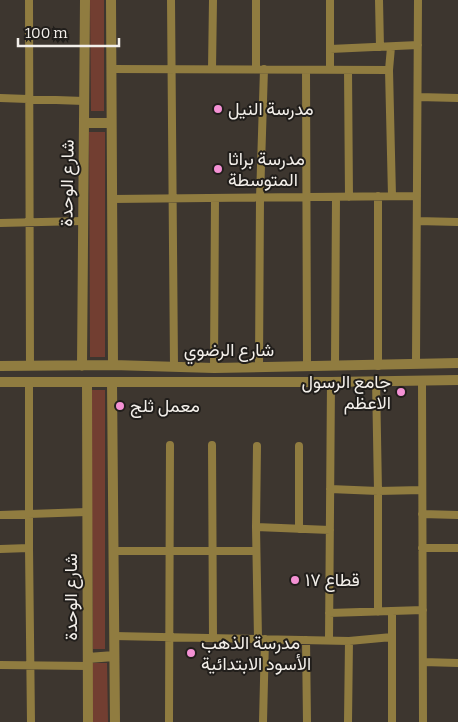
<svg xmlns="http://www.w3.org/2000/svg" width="458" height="722" viewBox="0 0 458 722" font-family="Bitter,Vazirmatn,serif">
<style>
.grass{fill:#723e31}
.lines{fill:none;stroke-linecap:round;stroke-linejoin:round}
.minor{stroke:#907c40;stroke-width:8}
.tertiary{stroke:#907c40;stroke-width:10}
.poi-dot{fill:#f491d4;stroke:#211e1b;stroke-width:2}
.labels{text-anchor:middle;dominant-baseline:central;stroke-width:4;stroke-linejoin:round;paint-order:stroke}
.poi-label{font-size:18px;fill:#f3efea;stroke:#211e1b;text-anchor:start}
.street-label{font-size:18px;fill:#f3efea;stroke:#211e1b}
</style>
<rect width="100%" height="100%" fill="#3d362f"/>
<path class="grass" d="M90 0H104V111H91Z
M89 132H105V357H90Z
M91 390H105V649H93Z
M92 663H107L108 722H92Z"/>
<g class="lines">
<path class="minor" d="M29 0 30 366
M171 0 174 367
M330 0V70
M379 0 380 47
M391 47 389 70 392 196
M330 49 418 45
M111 69 389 70
M212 69 213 0
M256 69V0
M306 70 307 366
M348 70 349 197
M418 97 458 98
M0 98 84 101
M112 199 417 196
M417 221 458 222
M0 223 83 221
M416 363 418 0
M259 366 260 198 264 69
M335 366 336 197
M378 366V196
M214 368 215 198
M376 380 378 491V612
M422 381 423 722
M29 383V548L31 722
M212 445 213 638
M257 446 256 527 258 639
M299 446V529
M330 489 378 491 422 490
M422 514 458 515
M0 515 87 512
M256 527 330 530
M422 548H458
M0 549 29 548
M113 551H256
M392 611V722
M329 613 423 610
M114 636 349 641 392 637
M306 640 307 722
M329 640 331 382
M423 662 458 663
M0 665 88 666
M169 722 170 445
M263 722 265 639
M348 722 349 641"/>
<path class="tertiary" d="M111 0 113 365
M84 123H111
M0 366 113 365 214 368 458 363
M82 366 85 0
M0 382H331L458 380
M87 382 88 722
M112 382 115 722
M88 658 114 656"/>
</g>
<g class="poi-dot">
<circle cx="218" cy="109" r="5"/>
<circle cx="218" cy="169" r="5"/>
<circle cx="401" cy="392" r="5"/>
<circle cx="120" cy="406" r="5"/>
<circle cx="295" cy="580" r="5"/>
<circle cx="191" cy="653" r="5"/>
</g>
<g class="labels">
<g class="poi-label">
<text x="228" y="109">مدرسة النيل</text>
<text x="228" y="159">مدرسة براثا<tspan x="228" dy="21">المتوسطة</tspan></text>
<text x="391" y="382" text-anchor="end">جامع الرسول<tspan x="391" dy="21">الاعظم</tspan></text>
<text x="130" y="406">معمل ثلج</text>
<text x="305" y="580">قطاع ١٧</text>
<text x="201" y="643">مدرسة الذهب<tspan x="201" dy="21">الأسود الابتدائية</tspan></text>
</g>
<g class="street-label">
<text transform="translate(67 183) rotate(-89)">شارع الوحدة</text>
<text x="229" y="350">شارع الرضوي</text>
<text transform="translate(71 597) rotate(-90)">شارع الوحدة</text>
</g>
</g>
<path d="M18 38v8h101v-8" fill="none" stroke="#f3efea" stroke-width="2.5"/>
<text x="25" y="38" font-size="15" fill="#f3efea" stroke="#211e1b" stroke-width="4" paint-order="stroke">100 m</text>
</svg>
